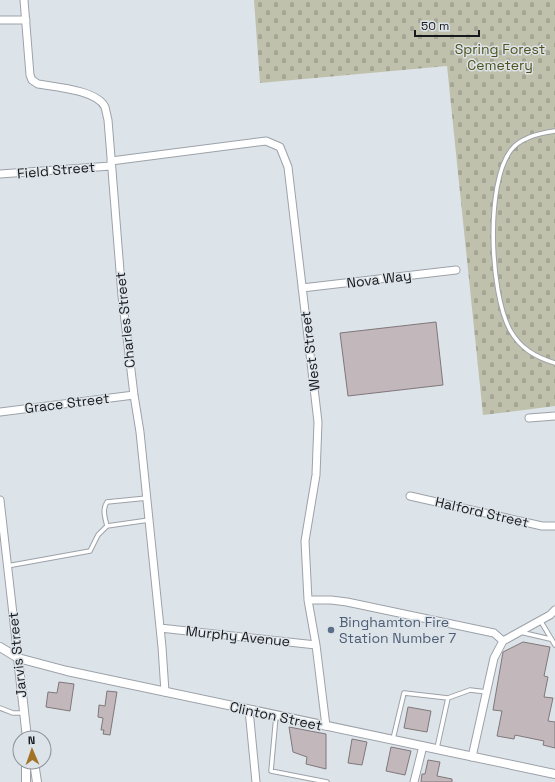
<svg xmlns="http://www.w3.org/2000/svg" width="555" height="782" viewBox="0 0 555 782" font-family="'Space Grotesk',sans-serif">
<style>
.cemetery{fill:url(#cemetery-stones)}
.building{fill:#c2b8bb;stroke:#80777a}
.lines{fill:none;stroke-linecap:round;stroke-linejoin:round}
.service-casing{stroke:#9da2a9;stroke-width:5.5}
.minor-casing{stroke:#9da2a9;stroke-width:9}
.tertiary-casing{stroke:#9da2a9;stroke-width:10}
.service{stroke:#fff;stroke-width:3.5}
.minor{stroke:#fff;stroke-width:7}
.tertiary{stroke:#fff;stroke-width:8}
.service-dot{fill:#5c6f8a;stroke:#dce3e9;stroke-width:1.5}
.labels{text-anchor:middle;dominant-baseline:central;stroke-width:3;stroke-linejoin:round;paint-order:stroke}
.park-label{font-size:14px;fill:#51521a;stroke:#dce3e9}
.street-label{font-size:14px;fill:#17191c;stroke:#dce3e9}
.service-label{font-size:14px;fill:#4e5e75;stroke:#dce3e9;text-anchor:start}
</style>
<defs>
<pattern id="cemetery-stones" width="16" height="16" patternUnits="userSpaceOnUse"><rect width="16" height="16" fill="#c0c1ac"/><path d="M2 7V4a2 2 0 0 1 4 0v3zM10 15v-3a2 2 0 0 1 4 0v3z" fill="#a4a593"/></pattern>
</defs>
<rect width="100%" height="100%" fill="#dce3e9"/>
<path class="cemetery" d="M254 0H555V406L483 415 447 66 260 83Z"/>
<path class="building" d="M436 322 443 385 348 396 340 333Z
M523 642 550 647 544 676 548 677 544 697 553 698 548 721 555 722V748L543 745 544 741 515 735 514 739 497 736 502 711 493 710 503 652Z
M59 682 74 684 70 711 46 707 48 692 57 693Z
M107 691 117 692 110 735 103 734 104 730H101L103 718 98 717 99 705 105 706Z
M408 707 431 711 427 732 404 728Z
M289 727 326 734V769L306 764 307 757 293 752Z
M352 739 367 742 362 765 348 763Z
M391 747 411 751 405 775 386 771Z
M428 760 440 762 437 776 452 779V782H421L422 774H425Z"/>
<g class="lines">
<defs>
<path id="service" d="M555 131C540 133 521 137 511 150 485 184 490 293 510 330 520 348 535 357 555 363
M107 526C105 518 102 509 107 502L147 498
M7 566 90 551 98 535 107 526 149 520
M540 620 555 645
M520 632 550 639
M0 708 13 713H24
M276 716 271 771 327 782
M393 739 404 693 448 698 470 690 487 692
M437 748 448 698"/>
<path id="minor" d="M24 0 30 75 32 80 38 84C55 87 97 90 105 107 106 111 107 116 108 120L122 296 134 395 140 432 162 647 165 692
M0 20H26
M111 161 266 141 280 147 288 167 318 422 316 475 305 541 308 600 316 645 326 726
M0 174 111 166
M302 288 456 270
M0 412 134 395
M529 418 555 416
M410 496 542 526H555
M0 500 18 658
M308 600H331L347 602 494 633 503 641
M160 628 316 645
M249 710 256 782
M472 757 494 658 503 641 550 615 555 610
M414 782 423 746"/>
<path id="tertiary" d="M0 647 18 658 67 671 555 774
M18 658 27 738
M26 762V782
M34 762 37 782"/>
</defs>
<use href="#service" class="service-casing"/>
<use href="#minor" class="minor-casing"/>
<use href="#tertiary" class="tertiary-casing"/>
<use href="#service" class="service"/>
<use href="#minor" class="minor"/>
<use href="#tertiary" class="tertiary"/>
</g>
<circle class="service-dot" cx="331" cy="630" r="4"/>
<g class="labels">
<g class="park-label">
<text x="500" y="49">Spring Forest<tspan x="500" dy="16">Cemetery</tspan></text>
</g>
<g class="street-label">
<text transform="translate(56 170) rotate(-5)">Field Street</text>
<text transform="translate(379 279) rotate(-7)">Nova Way</text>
<text transform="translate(125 320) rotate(-96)">Charles Street</text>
<text transform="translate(310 351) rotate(-97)">West Street</text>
<text transform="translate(67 403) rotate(-7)">Grace Street</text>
<text transform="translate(482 512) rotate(13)">Halford Street</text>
<text transform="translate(238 636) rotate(6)">Murphy Avenue</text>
<text transform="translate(17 655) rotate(-96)">Jarvis Street</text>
<text transform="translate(276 716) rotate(12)">Clinton Street</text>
</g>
<g class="service-label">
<text x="339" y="622">Binghamton Fire<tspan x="339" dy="16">Station Number 7</tspan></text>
</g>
</g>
<g transform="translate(32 750) rotate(358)"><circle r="19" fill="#dce3e9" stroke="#8d9297"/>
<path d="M0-3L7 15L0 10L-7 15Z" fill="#a27326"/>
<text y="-6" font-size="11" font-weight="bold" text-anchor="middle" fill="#17191c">N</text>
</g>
<path d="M415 30v6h64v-6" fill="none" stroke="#17191c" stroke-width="2"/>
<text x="421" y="30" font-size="12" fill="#17191c" stroke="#dce3e9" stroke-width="3" paint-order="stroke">50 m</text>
</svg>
